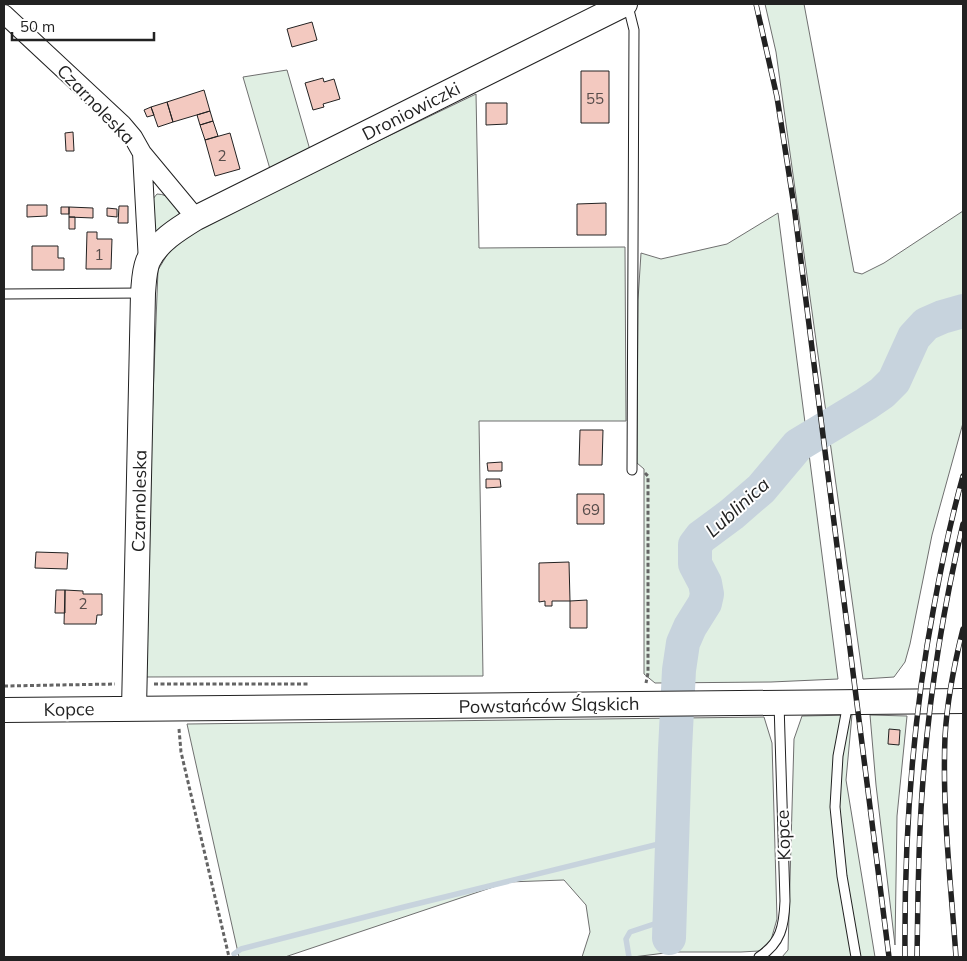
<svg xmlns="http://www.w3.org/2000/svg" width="967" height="961" viewBox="0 0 967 961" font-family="Mulish,sans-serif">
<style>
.green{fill:#e0efe3;stroke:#6f6f6f}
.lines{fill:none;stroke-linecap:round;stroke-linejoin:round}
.stream{stroke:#c7d3dd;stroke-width:5.5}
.river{stroke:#c7d3dd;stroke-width:34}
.building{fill:#f3c9c0;stroke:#222}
.lane-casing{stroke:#222;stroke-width:11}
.street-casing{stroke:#222;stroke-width:20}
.secondary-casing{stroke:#222;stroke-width:26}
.path{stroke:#646464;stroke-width:3;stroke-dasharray:4 2.5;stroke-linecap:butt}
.lane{stroke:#fff;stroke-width:9}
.street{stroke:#fff;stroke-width:18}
.secondary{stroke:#fff;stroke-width:24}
.rail-casing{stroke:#222;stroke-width:5.5}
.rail{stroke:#fff;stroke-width:4;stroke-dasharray:11;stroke-linecap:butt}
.labels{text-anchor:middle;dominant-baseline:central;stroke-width:4;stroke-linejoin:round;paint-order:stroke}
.number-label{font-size:15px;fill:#564c4a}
.street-label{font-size:18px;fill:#222;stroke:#fff}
.water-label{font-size:19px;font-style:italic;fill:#222;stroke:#fff}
</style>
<rect width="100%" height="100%" fill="#fff"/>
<path class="green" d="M765 4H804L854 272 862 274 884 263 963 211V423L932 535 910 644 905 662 894 677 863 679 776 52Z
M287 70 310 150 270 169 243 77Z
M476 94 479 248 625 247 626 421H479L483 676 142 677 158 270 170 250 193 230Z
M157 194C171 194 174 205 181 217L157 233 152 231V200Z
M778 213 838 679 771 682 655 683 644 674V469L637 463 638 300 641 253 661 259 727 244Z
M852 715 846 780 875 957H782L788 950 794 739 802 716Z
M870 715 907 716 897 816 895 945 876 785Z
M764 717 772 743 777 919 771 940 759 951 741 952H673L633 957H582L590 932 586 905 564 880 508 882 285 957H239L187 724Z"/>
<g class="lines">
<path class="stream" d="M234 954 241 949 404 907 671 841
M629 957 626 939 630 932 669 919"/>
<path class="river" d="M669 938 675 750 679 670 683 643 690 627 705 603 707 594 705 583 695 564V545L701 537 732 514 761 489 798 445 866 404 882 393 894 381 914 337 926 324 942 317 963 311"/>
</g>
<path class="building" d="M312 22 317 40 292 47 287 29Z
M581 71H609V123H581Z
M323 78 324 82 334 79 340 99 323 104 324 107 313 110 305 83Z
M204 90 210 111 173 122 167 102Z
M167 102 173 122 158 127 151 107Z
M486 103H507V124L486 125Z
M151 107 154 115 147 117 144 110Z
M210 111 213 121 200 125 197 115Z
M213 121 218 136 205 140 200 125Z
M73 132 74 151H66L65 133Z
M230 133 240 169 215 176 205 140Z
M606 203V235H577V204Z
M27 205H47V216L27 217Z
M119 206H128V223H118Z
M61 207H69V214H61Z
M69 207 93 208V218L69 217Z
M107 208 117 209V217L107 216Z
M69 217H75V229H69Z
M87 232H97V239H112L111 269H86Z
M32 246H58V258H64V270H32Z
M580 430H603L602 465H579Z
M502 462V471H488L487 463Z
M486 479H500L501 487 486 488Z
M577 494H604V524H577Z
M36 552 68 553 67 569 35 568Z
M569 562 570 601H552V606H545V601L539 602V563Z
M56 590H65V613H55Z
M65 590 83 591V594H102V615H97L96 624H64Z
M587 600V628H570V601Z
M889 729 900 730 899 745 888 744Z"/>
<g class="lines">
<defs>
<path id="lane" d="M625 4 630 14 634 30 632 470
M4 294 143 293
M848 703 838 756 835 807 842 876 856 957
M759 957C781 943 784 926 785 901L779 703"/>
<path id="street" d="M4 14 122 124 133 137 142 153 196 218
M142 153 148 262"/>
<path id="secondary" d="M134 709 143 293C144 282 144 271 148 261 157 242 178 229 196 218L625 4
M4 710 963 701"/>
</defs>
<use href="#lane" class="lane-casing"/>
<use href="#street" class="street-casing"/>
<use href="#secondary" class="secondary-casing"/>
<path class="path" d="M645 473 648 476V673L646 683
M154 684H310
M4 686 115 684
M179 729 181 752 229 957"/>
<use href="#lane" class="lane"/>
<use href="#street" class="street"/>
<use href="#secondary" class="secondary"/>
<defs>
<path id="rail" d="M756 4 777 97 794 206 889 957
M905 957C904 839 912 722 934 606 942 562 951 519 963 476
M917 957C918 903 918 848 922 794 928 703 942 613 963 524
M956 957C951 884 942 811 945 737 947 701 954 665 963 629"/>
</defs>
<use href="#rail" class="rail-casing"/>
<use href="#rail" class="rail"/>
</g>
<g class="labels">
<g class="number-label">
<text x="595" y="98">55</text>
<text x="222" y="155">2</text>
<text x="99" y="254">1</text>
<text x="591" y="509">69</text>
<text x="83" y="603">2</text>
</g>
<g class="street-label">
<text transform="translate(96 104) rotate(46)">Czarnoleska</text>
<text transform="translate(411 111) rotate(-27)">Droniowiczki</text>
<text transform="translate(139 501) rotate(-89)">Czarnoleska</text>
<text transform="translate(549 705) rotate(-1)">Powstańców Śląskich</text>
<text transform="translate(69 709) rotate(-1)">Kopce</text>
<text transform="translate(783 835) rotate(-92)">Kopce</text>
</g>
<g class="water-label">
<text transform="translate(737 507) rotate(-42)">Lublinica</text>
</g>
</g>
<rect width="967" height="961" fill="none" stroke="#222222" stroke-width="10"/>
<path d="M12 32v8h142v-8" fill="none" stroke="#222222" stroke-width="2.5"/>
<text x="20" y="32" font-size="15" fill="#222222" stroke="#ffffff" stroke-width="4" paint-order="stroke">50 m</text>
</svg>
